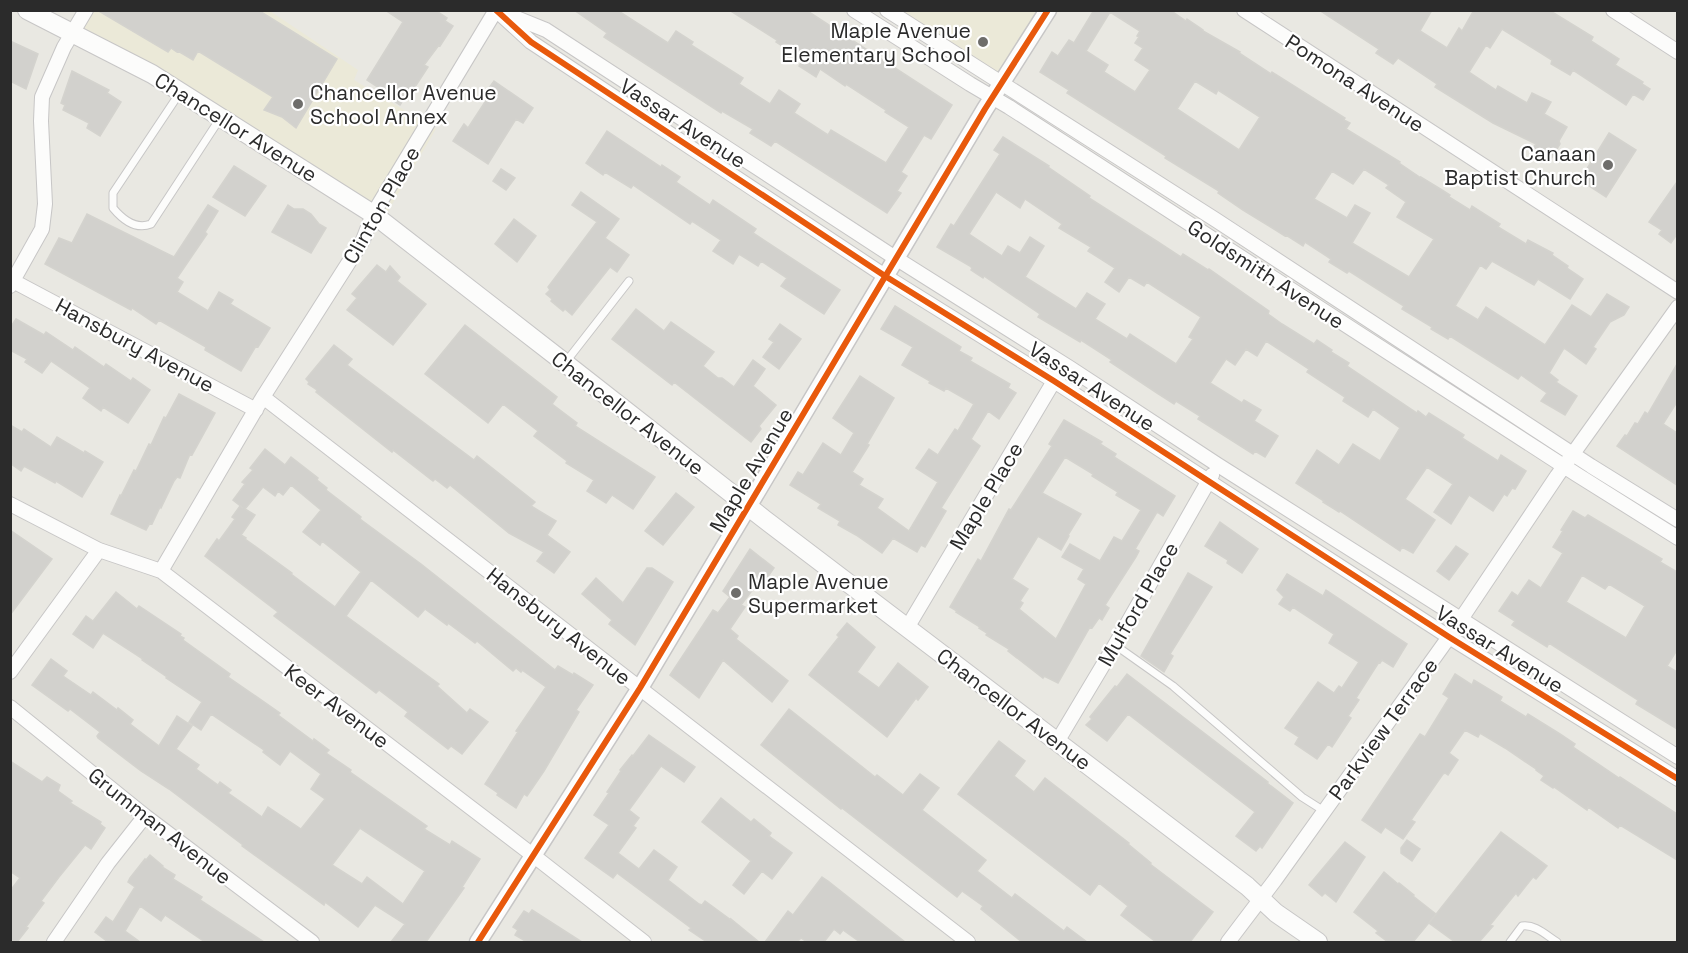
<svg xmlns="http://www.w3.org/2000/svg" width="1688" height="953" viewBox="0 0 1688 953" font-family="'Space Grotesk',sans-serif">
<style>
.education{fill:#ebe9d8}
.building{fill:#d2d1cd;stroke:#d4d3ce;stroke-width:1.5;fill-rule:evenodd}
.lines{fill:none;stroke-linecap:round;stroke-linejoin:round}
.service-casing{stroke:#c7c6c6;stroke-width:9}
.minor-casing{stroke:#c7c6c6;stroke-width:16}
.tertiary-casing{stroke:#c7c6c6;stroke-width:19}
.secondary-casing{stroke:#c7c6c6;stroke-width:20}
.service{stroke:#fcfcfb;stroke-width:7}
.minor{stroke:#fcfcfb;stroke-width:14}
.tertiary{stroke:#fcfcfb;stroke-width:16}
.secondary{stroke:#fcfcfb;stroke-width:18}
.cycleway-casing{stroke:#fff;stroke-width:10}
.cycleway{stroke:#e8590c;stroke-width:6}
.poi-dot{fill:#6e6d6b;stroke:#fff;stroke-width:2}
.labels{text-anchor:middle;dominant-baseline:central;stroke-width:4.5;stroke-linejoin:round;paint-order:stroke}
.poi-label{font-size:21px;fill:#2b2b2b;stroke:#fff;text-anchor:end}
.street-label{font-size:21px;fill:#2b2b2b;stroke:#fff}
</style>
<rect width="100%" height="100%" fill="#e9e8e2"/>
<path class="education" d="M86 11H270L358 70 354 80 436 129 384 218 72 33Z
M885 11H1049L1003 88Z"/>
<path class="building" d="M97 10H258L337 59 296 128 282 117 264 110 273 97 198 51 193 60 178 51 177 52 171 48 168 52Z
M385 10H435L447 18 445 21 453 26 440 46 439 45 424 65 428 67 411 93 409 91 400 105 389 98 390 95 367 80 403 22Z
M574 10H617L668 43 676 31 693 42 691 45 743 78 739 84 770 104 779 90 800 104 794 113 828 135 831 130 886 163 909 127 885 112 886 110 846 84 845 86 820 69 816 77 799 66 803 59 776 42 777 40 729 10H806L952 105 931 139 924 135 901 172 907 176 897 191 901 193 887 213 775 141 771 146 750 133 753 129 722 111 721 113 604 37 607 33Z
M1094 10H1170L1186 21 1187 19 1203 30V31L1240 52 1239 53 1271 74 1272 72 1345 118 1344 120 1350 123 1346 129 1400 162 1399 163 1421 178V177L1442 190 1450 195 1449 197 1470 210 1472 206 1500 224 1498 227 1526 244 1528 240 1553 253 1552 255 1568 266 1567 268 1583 279 1570 299 1538 279 1534 285 1492 261 1486 269 1480 265 1455 306 1478 320 1486 307 1545 345 1572 305 1591 317 1607 294 1629 307 1624 315 1610 322 1593 347 1596 349 1586 364 1564 348 1549 373 1558 380 1556 382 1577 396 1565 415 1541 401 1547 393 1521 375 1518 379 1450 336 1448 339 1431 329 1432 327 1402 309 1404 306 1349 271 1347 273 1329 262 1331 259 1305 242 1303 246 1286 235 1285 236 1243 210 1218 193 1219 191 1165 158 1166 156 1067 93 1069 90 1040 72 1052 52 1058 56 1069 40 1074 43ZM1110 12 1140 31 1137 36 1139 37 1135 43 1143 48 1135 60 1150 70 1135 92 1104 72 1108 65 1086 51ZM1195 81 1216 94 1218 90 1260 117 1239 150 1177 109ZM1364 169 1389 185 1386 188 1406 202 1397 217 1434 239 1409 277 1352 243 1370 213 1355 205 1347 218 1314 199 1332 171 1353 184Z
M1319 10H1432L1420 31 1447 48 1459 28 1462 31 1474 10H1549L1593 37 1591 41 1619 59 1615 65 1643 82 1642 84 1650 89 1643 100 1633 94 1626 105 1573 70 1570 75 1551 64 1552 60 1502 29 1490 48 1486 45 1469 72 1496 90 1498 86 1527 103 1532 93 1551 102 1544 114 1567 127 1559 141 1560 144 1551 159 1533 148 1536 144 1493 123 1435 87 1437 84 1398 58 1393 64 1376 53 1379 49Z
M10 41 38 54 26 89 10 81Z
M72 71 109 90 107 93 121 102 100 136 87 128 89 123 63 110 65 105 61 103Z
M494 81 533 108 523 123 516 119 488 164 453 141 464 124 468 128 487 99 483 96Z
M607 131 661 167 662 165 680 177 676 182 710 205 713 200 737 216 756 229 753 233 840 290 824 314 781 286 787 278 761 261 758 266 739 254 733 264 713 251 721 240 692 221 690 224 633 185 631 188 605 172 603 175 586 163Z
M1609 133 1636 150 1606 197 1580 180Z
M1003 137 1049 166 1048 167 1090 196 1089 198 1158 242 1181 257 1183 254 1208 270 1209 269 1269 311 1268 314 1282 324 1314 344 1317 340 1332 350 1331 352 1349 363 1347 366 1417 413 1418 411 1426 417 1429 413 1464 435 1462 438 1498 461 1501 455 1526 471 1515 489 1512 488 1507 496 1504 494 1493 511 1469 495 1451 524 1434 512 1453 484 1427 467 1405 499 1435 520 1413 553 1402 547 1400 551 1340 511 1339 512 1323 502 1324 501 1296 483 1317 450 1339 465 1353 444 1380 461 1400 428 1373 409 1368 417 1343 401 1345 397 1307 372 1309 369 1266 341 1257 356 1246 349 1235 365 1226 359 1210 383 1242 403 1244 400 1261 410 1254 421 1278 436 1265 457 1255 451 1253 454 1198 419 1200 416 1176 401 1174 404 1157 393 1110 362 1112 360 1081 340 1080 342 1038 317 1040 314 984 276 983 278 971 270 972 268 970 266 937 247 951 224 954 226 1000 154 994 150ZM996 192 1020 208 1025 199 1062 224 1059 228 1091 247 1088 251 1115 268 1105 282 1119 292 1129 277 1144 286 1147 282 1201 317 1189 337 1193 339 1176 364 1130 334 1127 339 1095 319 1105 304 1087 293 1076 309 1025 277 1044 246 1030 237 1020 253 1008 246 1002 256 969 234Z
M234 166 266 186 245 216 213 197Z
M501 169 515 178 506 190 493 181Z
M1677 182V234L1671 243 1659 234 1662 230 1649 222Z
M581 192 619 219 605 238 629 255 617 272 610 267 572 315 565 309 563 311 551 301 552 299 546 294 550 290 548 287 597 222 572 205Z
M208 205 218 211 205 232 207 234 177 278 183 282 177 292 208 311 219 292 233 300 230 304 270 328 258 347 256 346 241 371 205 350 206 347 159 320 156 324 132 308 131 310 45 264 59 238 72 243 87 214 174 257Z
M288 205 294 209H303L311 214 319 224 326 228 311 253 272 232Z
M514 219 536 236 517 262 495 244Z
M377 265 386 272 390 266 400 277 397 281 426 304 393 345 347 310 357 298 352 294Z
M895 306 961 347 959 351 972 358 970 361 1010 384 1008 388 1016 393 999 419 988 411 971 439 980 446 941 508 946 511 925 547 921 545 917 552 893 538 882 553 856 535 838 525 840 521 818 508 821 504 790 485 798 472 803 475 823 443 841 455 854 433 833 418 860 376 894 398 867 444 869 445 852 472 863 479 859 485 883 499 877 508 909 531 938 482 916 468 929 449 938 455 955 429 958 431 974 404 946 388 944 391 929 383 930 381 902 365 913 347 881 329Z
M636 309 664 331 671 322 714 352 703 366 718 378H722L734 387 753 360 765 369 753 386 776 405 759 426 761 429 751 442 674 382 672 385 612 339Z
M16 319 44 335 46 332 73 350 75 347 104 367 106 364 131 381 133 378 150 390 128 423 103 407 101 411 83 398 90 388 51 361 42 373 25 362 27 359 10 350V328Z
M780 324 801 339 779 369 763 357 774 342 769 339Z
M465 325 557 397 552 404 577 423 575 426 655 477 633 509 612 495 606 503 587 491 594 480 566 463 567 461 534 436 538 431 503 404 488 423 425 374Z
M334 345 352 359 347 365 427 425 474 460 477 456 535 502 531 506 556 521 547 535 570 552 554 573 537 561 544 552 509 533 450 485 447 488 435 479 433 481 393 450 392 452 316 392 317 390 308 384 309 382 306 379Z
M1677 364V402L1663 424 1677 433V485L1617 446 1625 435 1627 436 1635 423 1638 424 1645 412 1648 414Z
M179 394 215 413 192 455 190 454 180 478 177 477 174 481 161 508 160 507 152 524 150 523 146 530 111 514 120 495 121 496 134 470 136 471 149 444 151 445 164 417 166 418Z
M1064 420 1102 442 1100 444 1116 454 1114 457 1175 496 1163 516 1157 512 1135 549 1139 551 1136 557 1105 605 1109 608 1102 620 1099 618 1092 628 1090 627 1058 683 1044 676 1043 678 1008 651 1009 649 986 635 987 633 979 628 980 627 956 612 957 611 950 607 978 559 981 561 1009 509 1011 510 1052 446 1049 444ZM1065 457 1093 474 1092 476 1118 492 1116 495 1141 510 1122 541 1114 537 1100 561 1070 544 1062 557 1084 569 1078 579 1086 584 1056 639 1019 609 1023 603 1020 601 1028 589 1012 579 1038 536 1061 550 1069 536 1068 535 1081 514 1042 493Z
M10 425 22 432 24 429 51 447 57 437 84 453 85 451 103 462 82 497 56 481 55 483 24 466 21 471 10 463Z
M265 449 285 465 291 457 318 478 317 480 327 488 326 490 361 517 360 519 421 564 555 670 558 666 573 675 574 673 593 685 576 710 579 712 544 771 527 796 524 794 516 808 497 795 498 793 485 784 518 732 516 731 546 687 522 670 521 672 516 668 513 671 477 641 475 643 448 623 447 625 425 609 418 617 371 580 346 616 439 684 437 686 467 713 470 709 488 722 462 754 451 746 448 749 405 716 408 712 379 690 376 693 274 616 278 612 205 556 217 539 219 541 235 519 232 517 240 506 243 508 233 500 245 484 242 482 253 470 250 468ZM291 485 321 510 303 532 320 545 322 541 361 572 335 607 291 574 292 573 245 539 246 538 241 535 255 515 245 509 263 487 275 496 278 491 283 495Z
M676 493 694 507 663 545 645 531Z
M1573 511 1585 518 1588 515 1662 559 1660 562 1677 572V650L1667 666 1677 672V729L1636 704 1638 700 1549 643 1547 647 1512 625 1515 621 1499 611 1512 592 1518 596 1529 580 1541 588 1563 553 1553 547 1563 531 1561 530ZM1582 575 1605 589 1609 584 1645 606 1626 638 1566 602Z
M1220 522 1258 549 1242 573 1227 563 1228 560 1205 546Z
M10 530 52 559 10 615Z
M1456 546 1468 554 1449 580 1437 571Z
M750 549 774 568 764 582 760 580 741 605 745 607 730 629 738 636 736 639 788 681 772 702 723 660 699 698 670 675 713 610 718 613 730 597 723 591Z
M647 568H652L673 582 635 645 609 624 612 620 582 594 596 578 623 603Z
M1188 573 1212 587 1170 654 1173 656 1164 672 1141 656Z
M1287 574 1323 596 1326 590 1407 644 1393 667 1382 660 1380 663 1379 662 1356 698 1359 700 1348 716 1351 718 1332 747 1328 744 1317 759 1295 744 1299 737 1285 728 1318 682 1334 693 1339 686 1342 688 1359 662 1329 643 1334 634 1293 607 1290 611 1279 604 1284 597 1277 590Z
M116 592 137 609 139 606 181 634 180 636 184 638 183 640 230 674 228 677 280 713 278 715 313 741 314 739 329 750 326 753 351 770 350 772 427 826 424 829 450 845 452 841 480 859 462 887 464 888 426 942H391L405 924 375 905 358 927 325 902 324 905 242 846 243 845 169 789 141 771 98 738 97 736 100 732 70 709 68 711 32 685 51 659 67 671 63 676 91 695 93 692 117 710 118 708 133 720 130 724 159 746 177 716 192 726 176 749 199 765 196 769 218 785 220 782 231 790 228 793 262 817 268 807 301 829 325 799 311 789 321 774 290 751 280 765 263 752 264 750 211 714 201 730 189 722 202 702 166 678 167 677 142 660 143 659 103 633 93 648 73 634 86 616 93 621ZM360 828 425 871 403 904 367 877 362 884 332 865Z
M847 623 875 647 857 672 879 688 898 663 928 687 918 700 916 698 887 737 809 675 839 637 837 635Z
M1127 674 1268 782 1267 783 1293 803 1262 848 1260 846 1256 851 1236 836 1255 812 1128 714 1107 741 1086 725 1092 719 1090 717 1115 686 1117 687Z
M1455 674 1472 685 1474 680 1502 697 1500 701 1526 717 1528 714 1560 734 1575 744 1573 747 1619 778 1620 777 1677 814V860L1620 825 1618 828 1588 807 1587 810 1554 787 1553 788 1541 780 1544 776 1536 770V769L1505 748 1480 733 1478 737 1465 730 1449 753 1458 760 1448 775 1445 773 1443 774 1411 820 1415 822 1403 839 1385 827 1381 833 1362 820 1420 734 1425 737 1449 698 1443 694Z
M789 709 875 777 877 775 903 795 920 774 939 788 922 810 986 860 977 871 1012 898 1015 894 1064 931 1067 927 1087 942H1022L981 909 983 906 962 891 957 897 842 808 841 809 761 745Z
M649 735 695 767 684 782 661 766 629 810 639 818 633 826 636 828 618 853 639 869 654 850 677 867 668 880 699 904 702 905 705 901 731 920V919L759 942H707L689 930 691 928 617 873 613 878 585 858 609 825 594 815 609 793 607 792 621 771 620 770 632 755 633 756Z
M999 741 1025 761 1014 776 1034 792 1045 778 1129 843 1128 844 1151 863 1150 864 1213 912 1190 942H1156L1121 915 1128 906 1099 883 1090 895 958 794Z
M10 761 42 782 47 777 60 785 58 791 72 801 70 803 101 822 100 824 105 828 91 849 85 845 59 877 41 901 44 903 26 927 28 928 17 942H10V891L20 878 10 871Z
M721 798 751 822 754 819 771 833 769 836 792 853 772 879 762 871 744 894 733 885 751 861 702 822Z
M1501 832 1547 866 1536 879 1533 877 1518 896 1516 893 1490 925 1493 926 1479 942H1455L1429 923Z
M1407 840 1420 849 1412 861 1401 853V848Z
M1345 842 1365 857 1336 902 1325 893 1322 896 1309 885Z
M150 855 163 866 162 867 175 875 173 879 202 897 200 900 264 942H205L165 915 161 921 140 906 125 931 140 942H108L95 932 106 917 113 922 135 887 128 882 130 878 145 859 146 860Z
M1384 872 1398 884 1399 883 1414 895 1413 896 1436 914 1413 942H1388L1376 933 1378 931 1354 912Z
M822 877 828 881 905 942H860L843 930 840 934 834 929 824 942H807L801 938 797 942H765L788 911 793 915Z
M532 910 582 942H527L515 935 518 930 513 927 524 911 529 914Z"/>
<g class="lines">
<defs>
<path id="service" d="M179 94 113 193V208C123 220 136 230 151 224L219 120
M565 363 629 281
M1115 645 1173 686 1302 797 1324 811
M1510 942 1522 926C1535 924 1546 935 1557 942"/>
<path id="minor" d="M496 10 531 42 885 276 1054 381 1449 637 1678 779
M854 10 970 84 1009 107 1576 474 1678 538
M887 10 1216 220 1591 466 1678 520
M1244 10 1678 292
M1613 10 1678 52
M504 13 546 30 897 259 1070 368 1218 465 1678 757
M13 281 256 410
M10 286 42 229 45 204 41 121 42 97 64 47 86 10
M263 397 968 942
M10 504 99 550 161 571 534 856 644 942
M161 571 263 397 363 240 373 214 496 10
M907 628 1054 381 1060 375
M10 672 99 550
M10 707 145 816 312 942
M1057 742 1115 645 1212 475
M54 942 108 863 145 816
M1228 942 1275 880 1449 637 1557 476 1678 307"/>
<path id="tertiary" d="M478 942 640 688 985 109 1048 10"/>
<path id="secondary" d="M27 10 152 74 373 214 565 363 764 519 1247 886 1276 913 1318 942"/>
</defs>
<use href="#service" class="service-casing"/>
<use href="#minor" class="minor-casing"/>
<use href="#tertiary" class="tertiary-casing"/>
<use href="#secondary" class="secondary-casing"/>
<use href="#service" class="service"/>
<use href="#minor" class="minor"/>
<use href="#tertiary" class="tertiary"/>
<use href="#secondary" class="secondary"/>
<defs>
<path id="cycleway" d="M496 10 531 42 885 276 1054 381 1449 637 1678 779
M478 942 640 688 985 109 1048 10"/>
</defs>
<use href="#cycleway" class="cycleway-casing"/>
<use href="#cycleway" class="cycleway"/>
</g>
<g class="poi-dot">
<circle cx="983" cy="42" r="6"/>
<circle cx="298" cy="104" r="6"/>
<circle cx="1608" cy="165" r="6"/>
<circle cx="736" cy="593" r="6"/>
</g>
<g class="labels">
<g class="poi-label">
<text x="971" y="30">Maple Avenue<tspan x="971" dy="24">Elementary School</tspan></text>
<text x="310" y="92" text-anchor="start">Chancellor Avenue<tspan x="310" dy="24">School Annex</tspan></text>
<text x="1596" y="153">Canaan<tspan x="1596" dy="24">Baptist Church</tspan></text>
<text x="748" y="581" text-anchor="start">Maple Avenue<tspan x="748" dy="24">Supermarket</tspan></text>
</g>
<g class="street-label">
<text transform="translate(1355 83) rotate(33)">Pomona Avenue</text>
<text transform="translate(683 123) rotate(33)">Vassar Avenue</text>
<text transform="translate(236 127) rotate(32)">Chancellor Avenue</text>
<text transform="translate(381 205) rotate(-60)">Clinton Place</text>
<text transform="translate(1266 274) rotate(33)">Goldsmith Avenue</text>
<text transform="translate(135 345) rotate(28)">Hansbury Avenue</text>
<text transform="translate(1092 386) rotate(33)">Vassar Avenue</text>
<text transform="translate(628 413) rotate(38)">Chancellor Avenue</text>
<text transform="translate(751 470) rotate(-59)">Maple Avenue</text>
<text transform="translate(986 496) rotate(-59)">Maple Place</text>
<text transform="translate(1138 604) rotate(-60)">Mulford Place</text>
<text transform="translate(559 626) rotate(38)">Hansbury Avenue</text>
<text transform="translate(1500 649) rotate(32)">Vassar Avenue</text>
<text transform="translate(337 706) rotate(37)">Keer Avenue</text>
<text transform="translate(1014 709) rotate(37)">Chancellor Avenue</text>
<text transform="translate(1383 729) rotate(-54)">Parkview Terrace</text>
<text transform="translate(160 826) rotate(38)">Grumman Avenue</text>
</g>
</g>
<rect width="1688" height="953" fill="none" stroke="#2b2b2b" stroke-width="24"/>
</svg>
